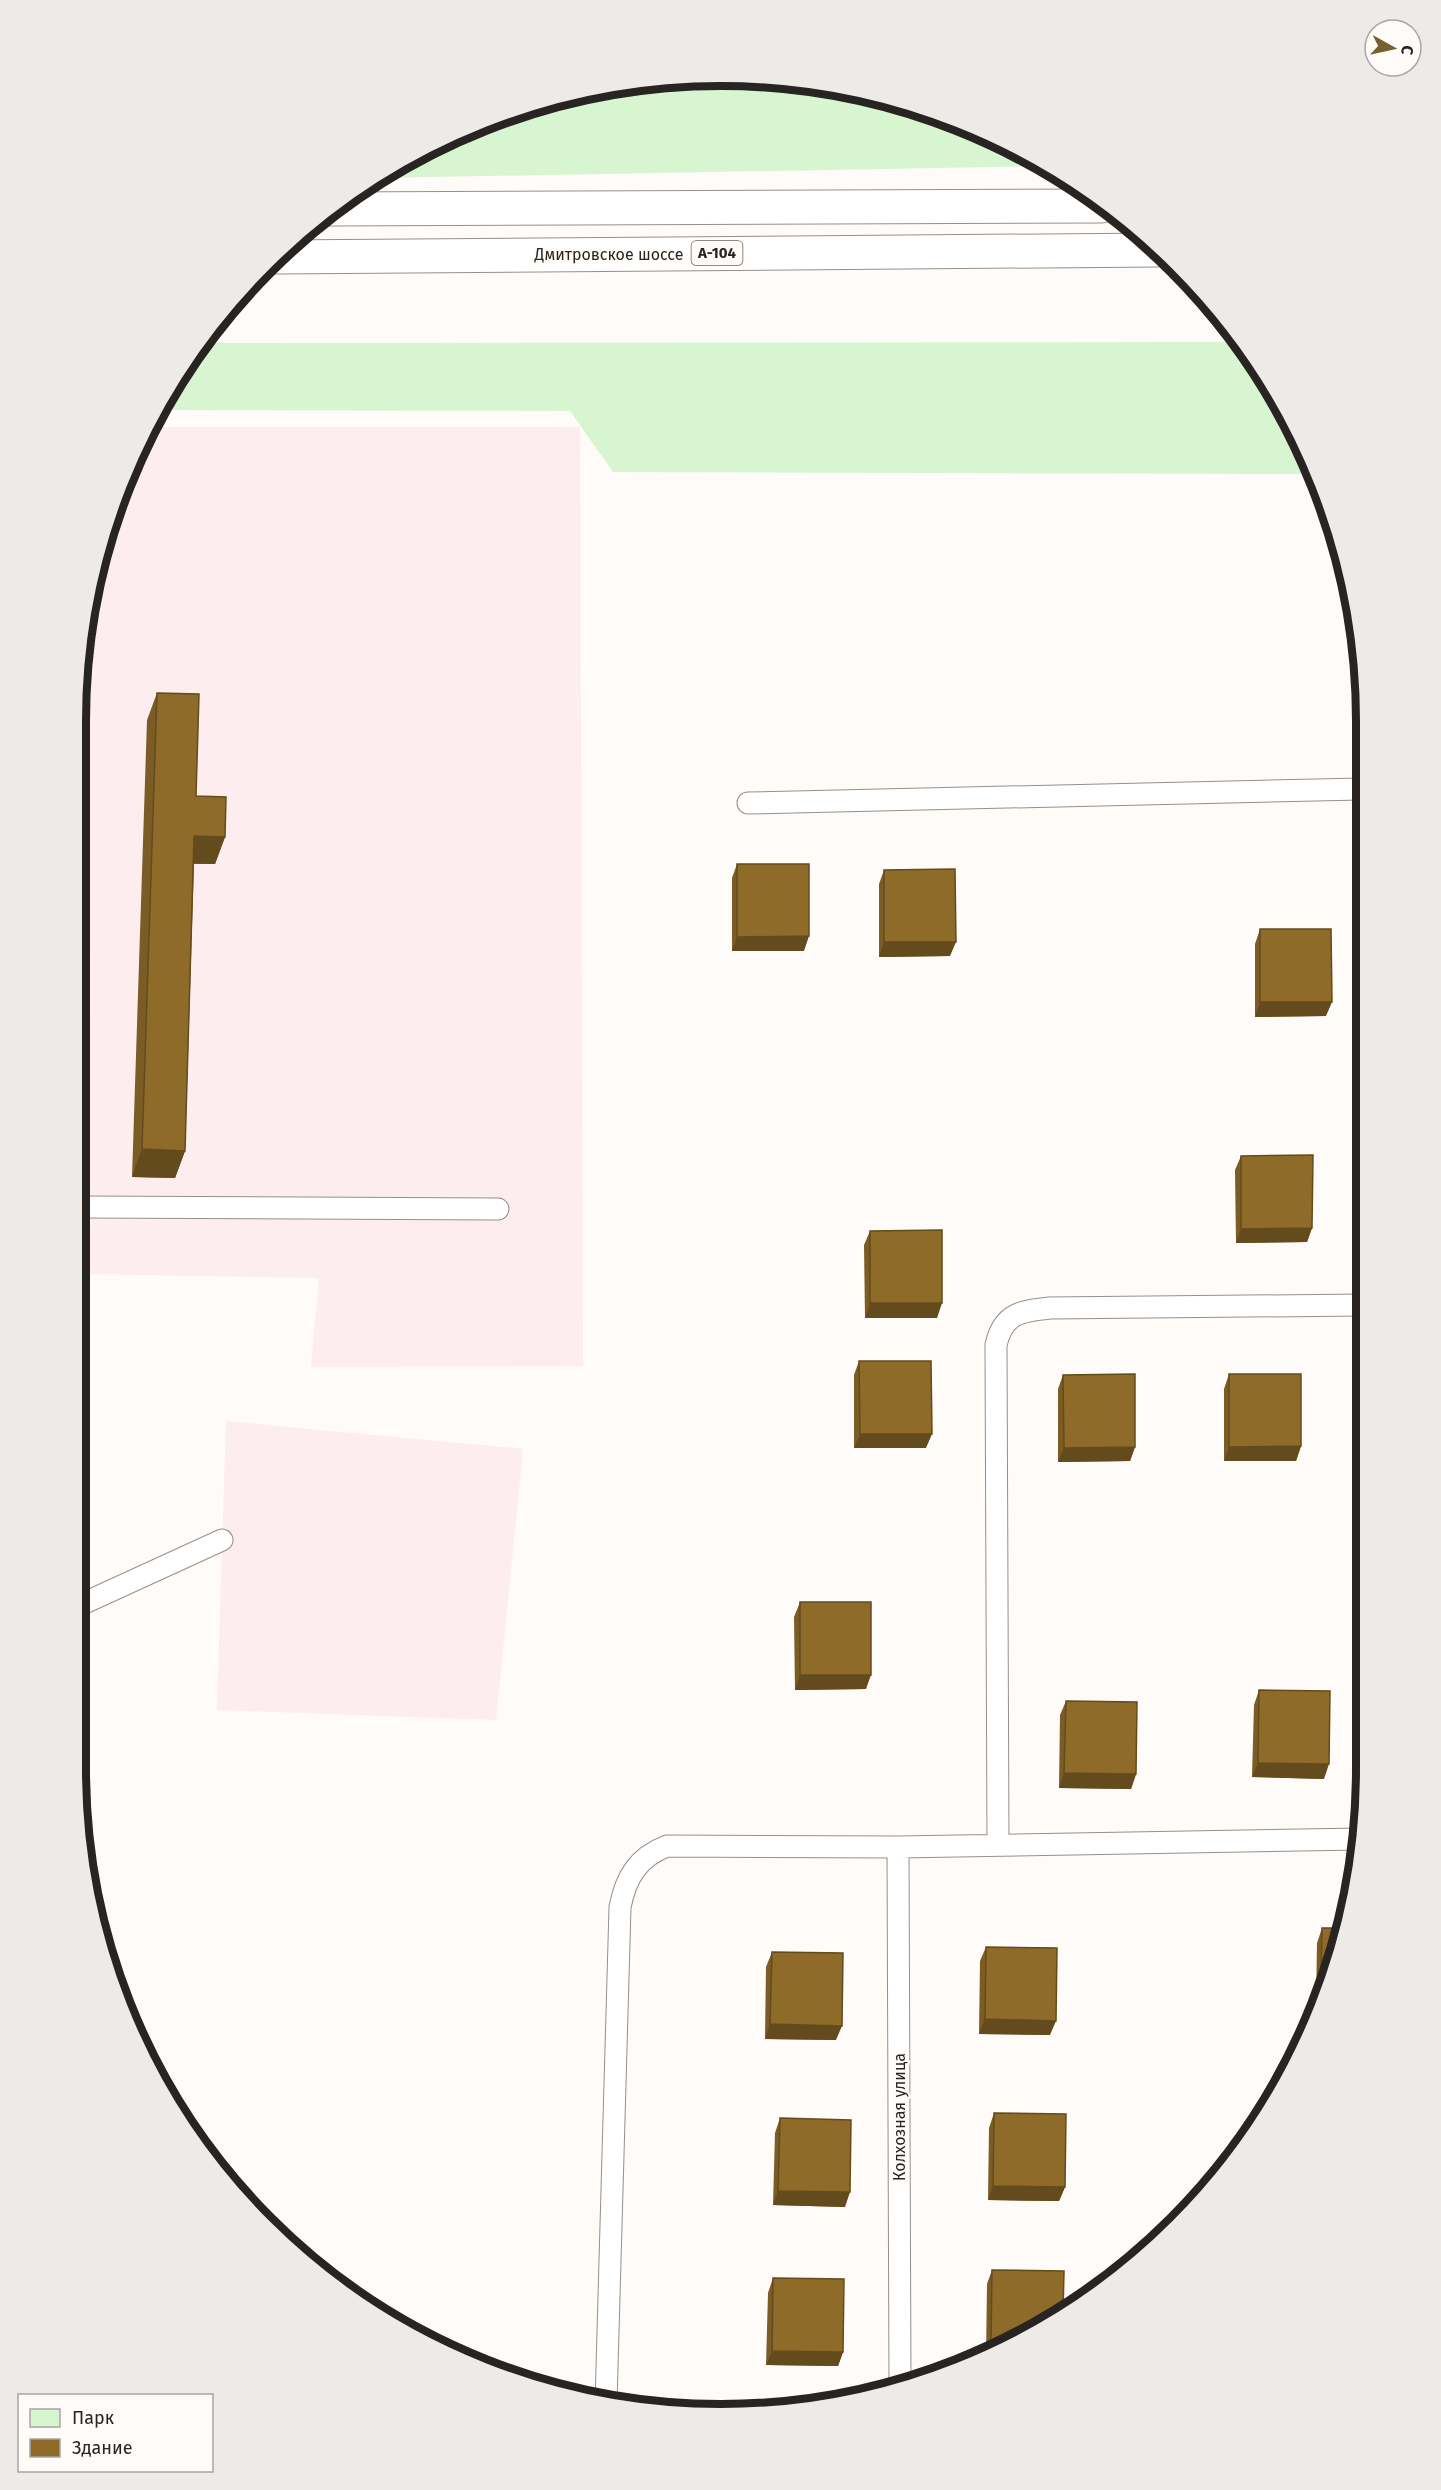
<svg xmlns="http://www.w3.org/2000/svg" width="1441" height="2490" viewBox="0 0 1441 2490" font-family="'Fira Sans',sans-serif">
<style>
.industrial{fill:#fdedef}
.green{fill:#d7f5d1}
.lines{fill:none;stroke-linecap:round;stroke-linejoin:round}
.lane-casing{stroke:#978f89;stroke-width:23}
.highway-casing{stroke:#978f89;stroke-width:35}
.lane{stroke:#fff;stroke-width:21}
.highway{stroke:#fff;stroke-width:33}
.wall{fill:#7b5c24}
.shaded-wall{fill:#644b1d}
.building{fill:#8f6b2a;stroke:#644b1d;stroke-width:1.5}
.labels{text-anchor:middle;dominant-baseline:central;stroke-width:5;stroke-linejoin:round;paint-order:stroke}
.shield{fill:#fefbf8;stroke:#686462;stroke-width:1.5}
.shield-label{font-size:15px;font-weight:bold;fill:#272421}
.street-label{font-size:16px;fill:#272421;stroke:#fefbf8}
.rim{fill:none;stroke:#272421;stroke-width:8}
</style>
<rect width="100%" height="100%" fill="#fefbf8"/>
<path class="industrial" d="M148 427H580L583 1366 311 1367 319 1278 79 1274 76 679 109 513Z
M226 1421 523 1449 496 1720 217 1710Z"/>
<path class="green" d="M679 76 805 81 928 109 1050 166 376 178 435 141 554 97Z
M1241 342 1257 362 1313 474 613 472 570 411 156 410 162 397 201 343Z"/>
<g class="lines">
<defs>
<path id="lane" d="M748 803 1361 789
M78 1207 498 1209
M80 1605 222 1540
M998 1845 996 1345C1003 1313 1021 1311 1050 1308L1363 1305
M898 1847 900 2386
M606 2403 620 1907C626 1877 638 1857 667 1846L898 1847 1360 1839"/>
<path id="highway" d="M327 209 1101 206
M276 257 1158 250"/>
</defs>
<use href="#lane" class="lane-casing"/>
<use href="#highway" class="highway-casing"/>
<use href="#lane" class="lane"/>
<use href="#highway" class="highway"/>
</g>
<path class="wall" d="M1361 652V729H1359V657Z
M157 693 196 796 225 837 215 864H194L185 1151 175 1178 132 1177 147 720Z
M737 864 804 951H732V878Z
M884 870 950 956 879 957V884Z
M1260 929 1326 1016 1255 1017V944Z
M1241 1156 1312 1228 1307 1242 1236 1243 1235 1170Z
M870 1231 937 1318H865L864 1245Z
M859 1361 926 1448H854V1375Z
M1229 1374 1301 1446 1296 1461H1224V1389Z
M1063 1375 1135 1447 1130 1461 1058 1462V1389Z
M800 1602 866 1689 795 1690 794 1617Z
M1259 1690 1324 1779 1252 1777 1254 1705Z
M1066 1701 1136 1774 1131 1789 1059 1788 1060 1715Z
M1322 1928 1344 1937 1316 2005 1317 1943Z
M986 1947 1050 2035 979 2034 980 1961Z
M772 1952 836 2040 765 2039 766 1967Z
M994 2113 1065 2187 1059 2201 988 2200 989 2128Z
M780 2118 845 2207 773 2205 775 2133Z
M992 2270 1044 2328 986 2357 987 2284Z
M773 2278 843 2352 838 2366 766 2365 768 2293Z"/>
<path class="shaded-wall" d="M194 836 225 837 215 864 185 863Z
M809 936 804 951H732L737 937Z
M884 942H956L950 956 879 957Z
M1260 1002H1332L1326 1016 1255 1017Z
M142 1149 185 1151 175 1178 132 1177Z
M1312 1228 1307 1242 1236 1243 1241 1229Z
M870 1303H942L937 1318H865Z
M860 1434H932L926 1448H854Z
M1301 1446 1296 1461H1224L1229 1447Z
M1135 1447 1130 1461 1058 1462 1064 1448Z
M800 1675H871L866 1689 795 1690Z
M1258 1763 1329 1764 1324 1779 1252 1777Z
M1064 1773 1136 1774 1131 1789 1059 1788Z
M985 2019 1056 2021 1050 2035 979 2034Z
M770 2024 842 2026 836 2040 765 2039Z
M993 2186 1065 2187 1059 2201 988 2200Z
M778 2191 850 2192 845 2207 773 2205Z
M991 2343H1014L986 2357Z
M772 2351 843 2352 838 2366 766 2365Z"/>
<path class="building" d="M157 693 199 694 196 796 226 797 225 837 194 836 185 1151 142 1149Z
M737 864H809V936L737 937Z
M955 869 956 942H884V870Z
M1260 929H1331L1332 1002H1260Z
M1313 1155 1312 1228 1241 1229V1156Z
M942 1230V1303H870V1231Z
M859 1361H931L932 1434H860Z
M1135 1374V1447L1064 1448 1063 1375Z
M1229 1374H1301V1446L1229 1447Z
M800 1602H871V1675H800Z
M1259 1690 1330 1691 1329 1764 1258 1763Z
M1066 1701 1137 1702 1136 1774 1064 1773Z
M1322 1928H1345L1344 1937 1321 1993Z
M986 1947 1057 1948 1056 2021 985 2019Z
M772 1952 843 1953 842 2026 770 2024Z
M994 2113 1066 2114 1065 2187 993 2186Z
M780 2118 851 2120 850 2192 778 2191Z
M992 2270 1064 2271 1063 2314 1044 2328 1014 2343H991Z
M773 2278 844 2279 843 2352 772 2351Z"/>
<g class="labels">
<rect class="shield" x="691.5" y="241" width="51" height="24" rx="4.5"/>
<g class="shield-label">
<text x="717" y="253">А-104</text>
</g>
<g class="street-label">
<text x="609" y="254">Дмитровское шоссе</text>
<text transform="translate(899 2117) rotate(-90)">Колхозная улица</text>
</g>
</g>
<path d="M0 0H1441V2490H0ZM721 86H721A635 635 0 0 1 1356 721V1769A635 635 0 0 1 721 2404H721A635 635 0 0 1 86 1769V721A635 635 0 0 1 721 86Z" fill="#edeae7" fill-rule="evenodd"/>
<path class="rim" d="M721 86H721A635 635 0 0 1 1356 721V1769A635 635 0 0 1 721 2404H721A635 635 0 0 1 86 1769V721A635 635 0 0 1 721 86Z"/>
<rect x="18" y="2394" width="195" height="78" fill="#fefbf8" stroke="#a8a5a2" stroke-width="1.5"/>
<rect x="30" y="2409" width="30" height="18" fill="#d7f5d1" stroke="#a8a5a2" stroke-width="1.5"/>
<text x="72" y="2424" font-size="18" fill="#272421">Парк</text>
<rect x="30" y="2439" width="30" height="18" fill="#8f6b2a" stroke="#a8a5a2" stroke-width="1.5"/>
<text x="72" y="2454" font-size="18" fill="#272421">Здание</text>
<g transform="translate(1393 48) rotate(98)"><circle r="28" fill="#fefbf8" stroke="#a8a5a2" stroke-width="1.5"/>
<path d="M0-4.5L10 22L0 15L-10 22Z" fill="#76602f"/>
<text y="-9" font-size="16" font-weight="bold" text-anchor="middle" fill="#272421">С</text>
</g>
</svg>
